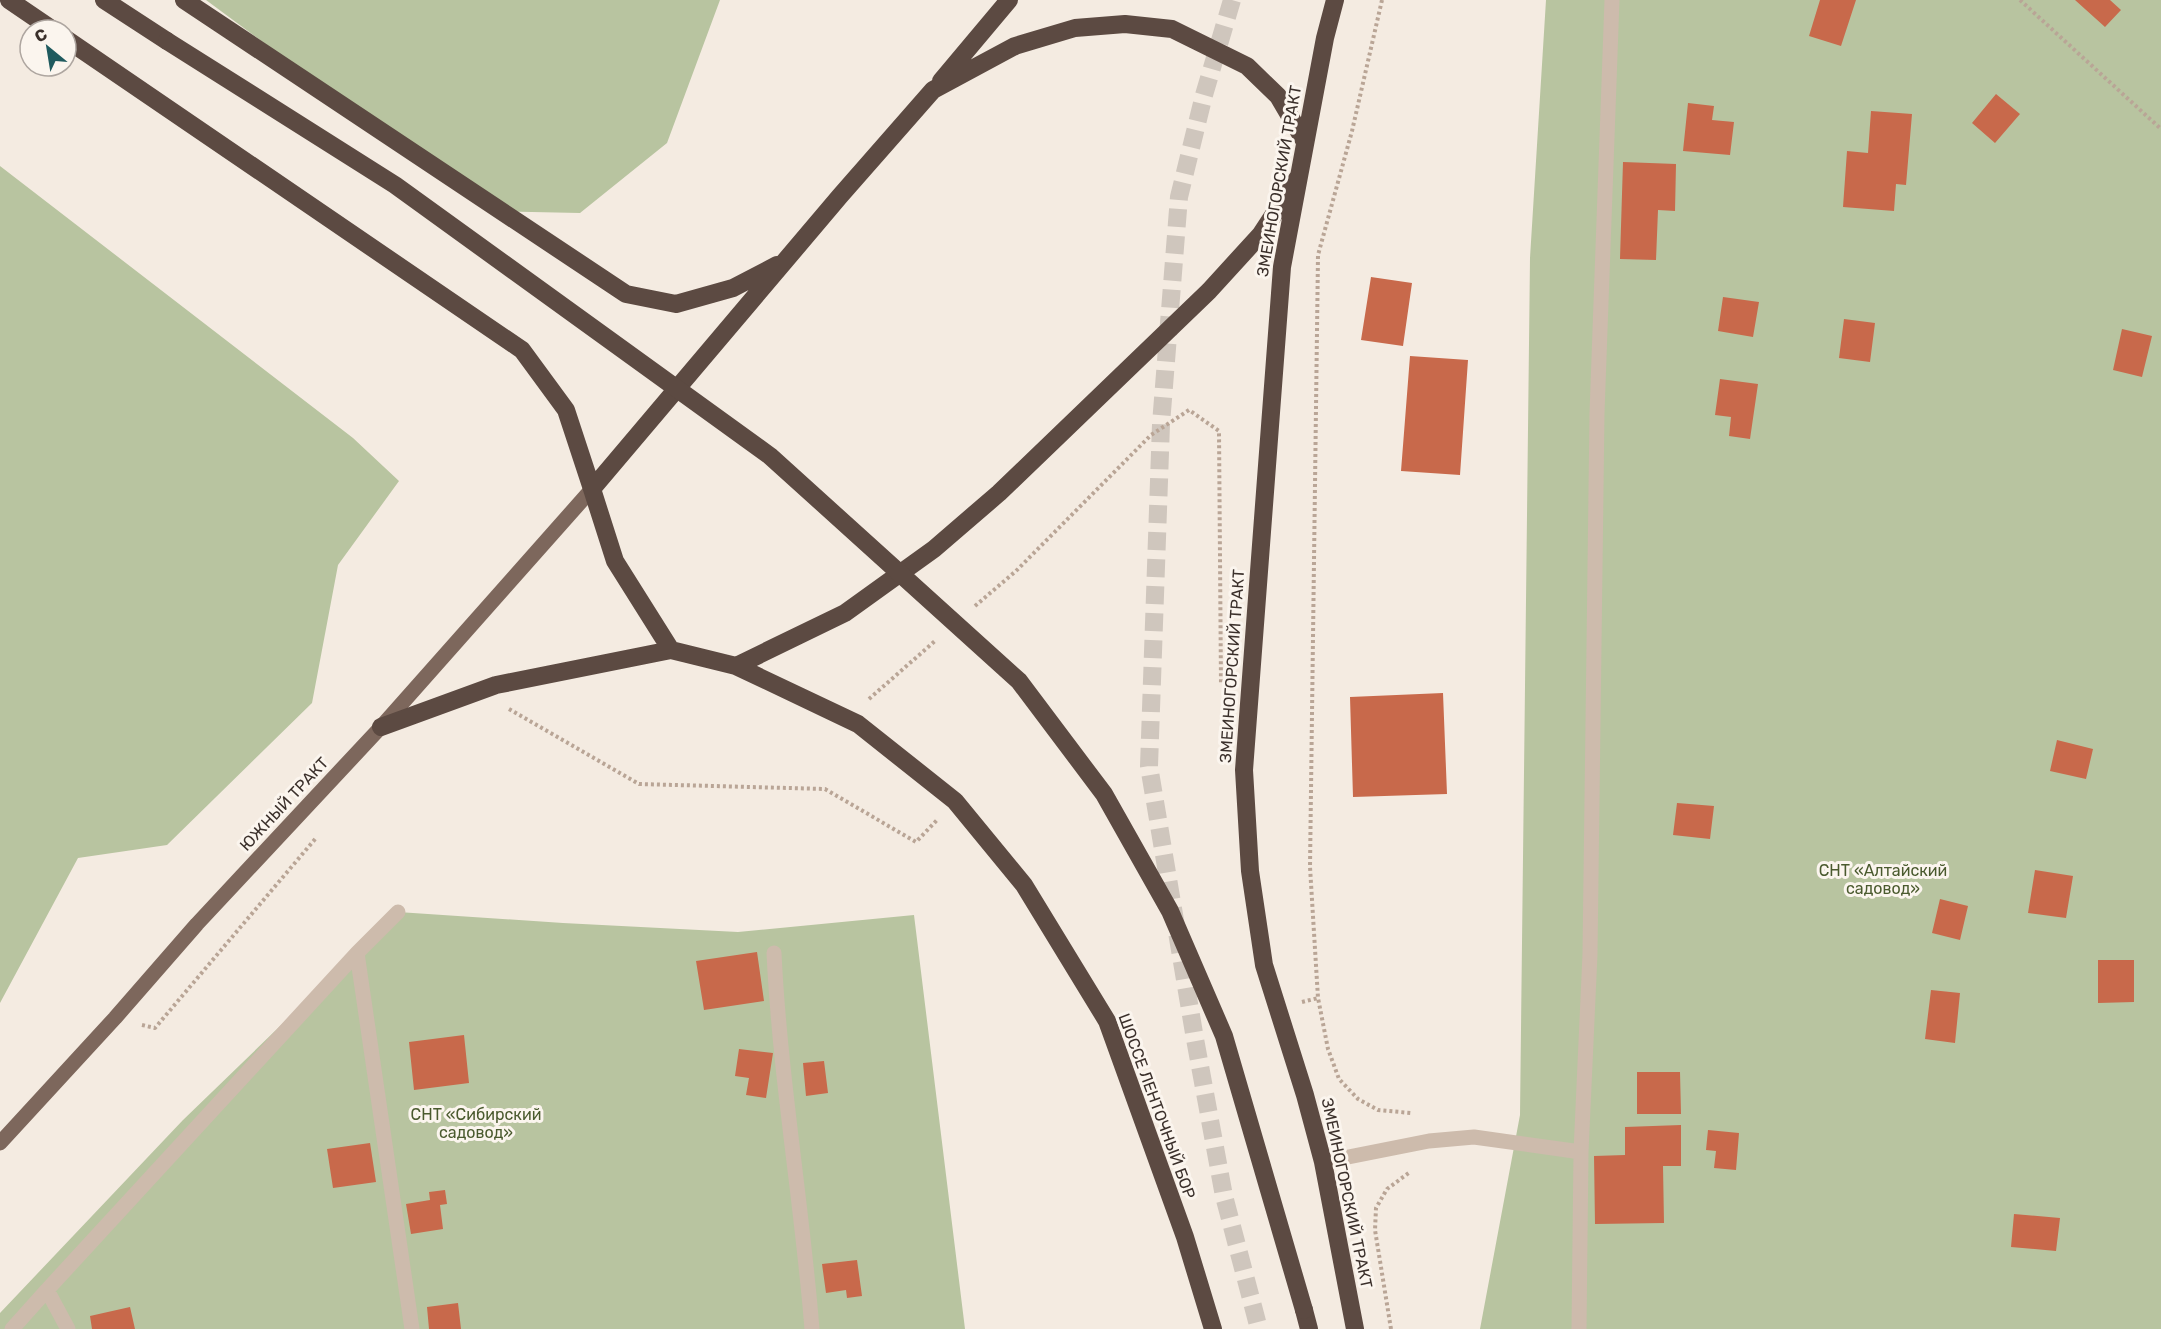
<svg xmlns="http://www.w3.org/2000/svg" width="2161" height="1329" viewBox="0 0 2161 1329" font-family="Rubik,sans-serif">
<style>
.green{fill:#b8c4a0}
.building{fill:#c8694b}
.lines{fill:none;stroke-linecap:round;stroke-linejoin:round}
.highway-tunnel{stroke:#cfc6bd;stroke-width:18;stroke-dasharray:18 9;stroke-linecap:butt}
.path{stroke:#b9a596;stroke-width:4;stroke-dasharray:3 3;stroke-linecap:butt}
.minor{stroke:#cdbbac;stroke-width:15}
.major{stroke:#7d675c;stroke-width:15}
.highway{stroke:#5c4a42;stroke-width:18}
.highway-bridge{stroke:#5c4a42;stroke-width:18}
.labels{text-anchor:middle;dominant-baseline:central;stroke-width:6;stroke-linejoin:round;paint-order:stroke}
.street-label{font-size:16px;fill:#3b302b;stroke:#fbf5ee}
.park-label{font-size:16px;fill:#4a5a2e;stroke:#fbf5ee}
</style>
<rect width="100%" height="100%" fill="#f4ebe1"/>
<path class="green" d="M206 0H720L667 143 580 213 491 211Z
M1546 0H2161V1329H1480L1520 1115 1530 258Z
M0 166 353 438 399 481 338 565 312 703 167 845 78 858 0 1003Z
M398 912 563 923 738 932 914 915 965 1329H0V1313L183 1120Z"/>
<path class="building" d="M1820 0H1856L1841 46 1809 36Z
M2075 0H2110L2121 10 2105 27Z
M1996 94 2020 114 1995 143 1972 123Z
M1688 103 1714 106 1712 120 1734 122 1730 155 1683 151Z
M1871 111 1912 114 1906 185 1896 184 1894 211 1843 207 1847 151 1868 153Z
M1623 162 1676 164 1675 211 1658 210 1656 260 1620 259Z
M1371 277 1412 283 1403 346 1361 340Z
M1723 297 1759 302 1753 337 1718 331Z
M1844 319 1875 323 1870 362 1839 358Z
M2122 329 2152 336 2142 377 2113 370Z
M1410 356 1468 360 1460 475 1401 471Z
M1720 379 1758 384 1750 439 1729 436 1731 417 1715 415Z
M1443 693 1447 794 1353 797 1350 697Z
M2057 740 2093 749 2086 779 2050 771Z
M1677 803 1714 806 1710 839 1673 835Z
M2035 870 2073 876 2066 918 2028 913Z
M1940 899 1968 906 1960 940 1932 933Z
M757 952 764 1001 704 1010 696 961Z
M2098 960H2134V1002L2098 1003Z
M1931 990 1960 993 1955 1043 1925 1039Z
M464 1035 469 1083 414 1090 409 1042Z
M739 1049 773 1053 766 1098 746 1095 749 1078 735 1076Z
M824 1061 828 1093 806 1096 803 1063Z
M1637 1072H1680L1681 1114H1637Z
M1681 1125V1166H1663L1664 1223 1595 1224 1594 1156 1625 1155V1127Z
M1708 1130 1739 1133 1736 1170 1714 1168 1716 1151 1706 1150Z
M370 1143 376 1182 333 1188 327 1149Z
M445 1190 447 1204 440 1205 443 1229 411 1234 406 1204 430 1200 429 1192Z
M2014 1214 2060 1218 2056 1251 2011 1247Z
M857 1260 862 1296 847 1298 846 1290 826 1293 822 1264Z
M458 1303 461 1329H429L427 1307Z
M130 1307 135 1329H92L90 1316Z"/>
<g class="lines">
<path class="highway-tunnel" d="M1232 0 1204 95 1179 197 1161 424 1149 766 1195 1039 1224 1196 1259 1329"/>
<path class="path" d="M1382 0 1352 131 1318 255 1310 867 1318 998 1328 1049 1339 1079 1358 1099 1378 1110 1411 1113
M2020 0 2161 129
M975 606 1016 571 1151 435 1189 410 1219 431 1221 684
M869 699 935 641
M509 709 639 784 825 789 916 842 938 819
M1302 1002 1318 998
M142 1025 155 1028 316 838
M1391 1329 1375 1230 1376 1208 1387 1189 1410 1172"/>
<path class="minor" d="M357 953 398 912
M774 953C780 1079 802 1203 812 1329
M1323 1162 1429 1141 1474 1137 1581 1152
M47 1290 357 953 412 1329
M12 1329 47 1290 68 1329
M1579 1329 1581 1152 1590 954 1597 413 1612 0"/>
<path class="major" d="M0 1143 115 1018 197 924 381 727 592 489"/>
<path class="highway" d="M9 0 53 30
M104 0 167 41
M184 0 626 294 676 304 733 288 777 265
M1335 0 1325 38 1282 267 1244 770 1250 871 1264 965 1305 1095 1323 1162 1355 1329
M66 39 522 350 566 410 592 489
M941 81 1009 0
M1299 176 1261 234 1209 291 999 493 934 549 845 613 736 666 671 650 615 561 592 489 840 196 933 90 1015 46 1075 28 1125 24 1172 29 1247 66 1278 96 1305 142
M736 666 858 724 955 801 1024 885 1107 1021 1185 1237 1213 1329
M381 727 496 685 671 650
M1304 1310 1309 1329"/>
<path class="highway-bridge" d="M167 41 395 185 770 456 1019 681 1104 794 1170 911 1224 1036 1304 1310"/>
</g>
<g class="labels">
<g class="street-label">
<text transform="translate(1279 181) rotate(-80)">ЗМЕИНОГОРСКИЙ ТРАКТ</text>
<text transform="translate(1232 666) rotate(-86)">ЗМЕИНОГОРСКИЙ ТРАКТ</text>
<text transform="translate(284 804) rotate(-47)">ЮЖНЫЙ ТРАКТ</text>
<text transform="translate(1157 1106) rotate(70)">ШОССЕ ЛЕНТОЧНЫЙ БОР</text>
<text transform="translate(1347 1193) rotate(78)">ЗМЕИНОГОРСКИЙ ТРАКТ</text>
</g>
<g class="park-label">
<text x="1883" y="870">СНТ «Алтайский<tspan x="1883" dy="18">садовод»</tspan></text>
<text x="476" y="1114">СНТ «Сибирский<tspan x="476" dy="18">садовод»</tspan></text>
</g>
</g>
<g transform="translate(48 48) rotate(330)"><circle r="28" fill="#fbf5ee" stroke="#aea6a0" stroke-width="1.5"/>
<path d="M0-4.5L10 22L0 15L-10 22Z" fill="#1f5a5e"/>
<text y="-9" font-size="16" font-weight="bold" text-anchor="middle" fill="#3b302b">С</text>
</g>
</svg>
